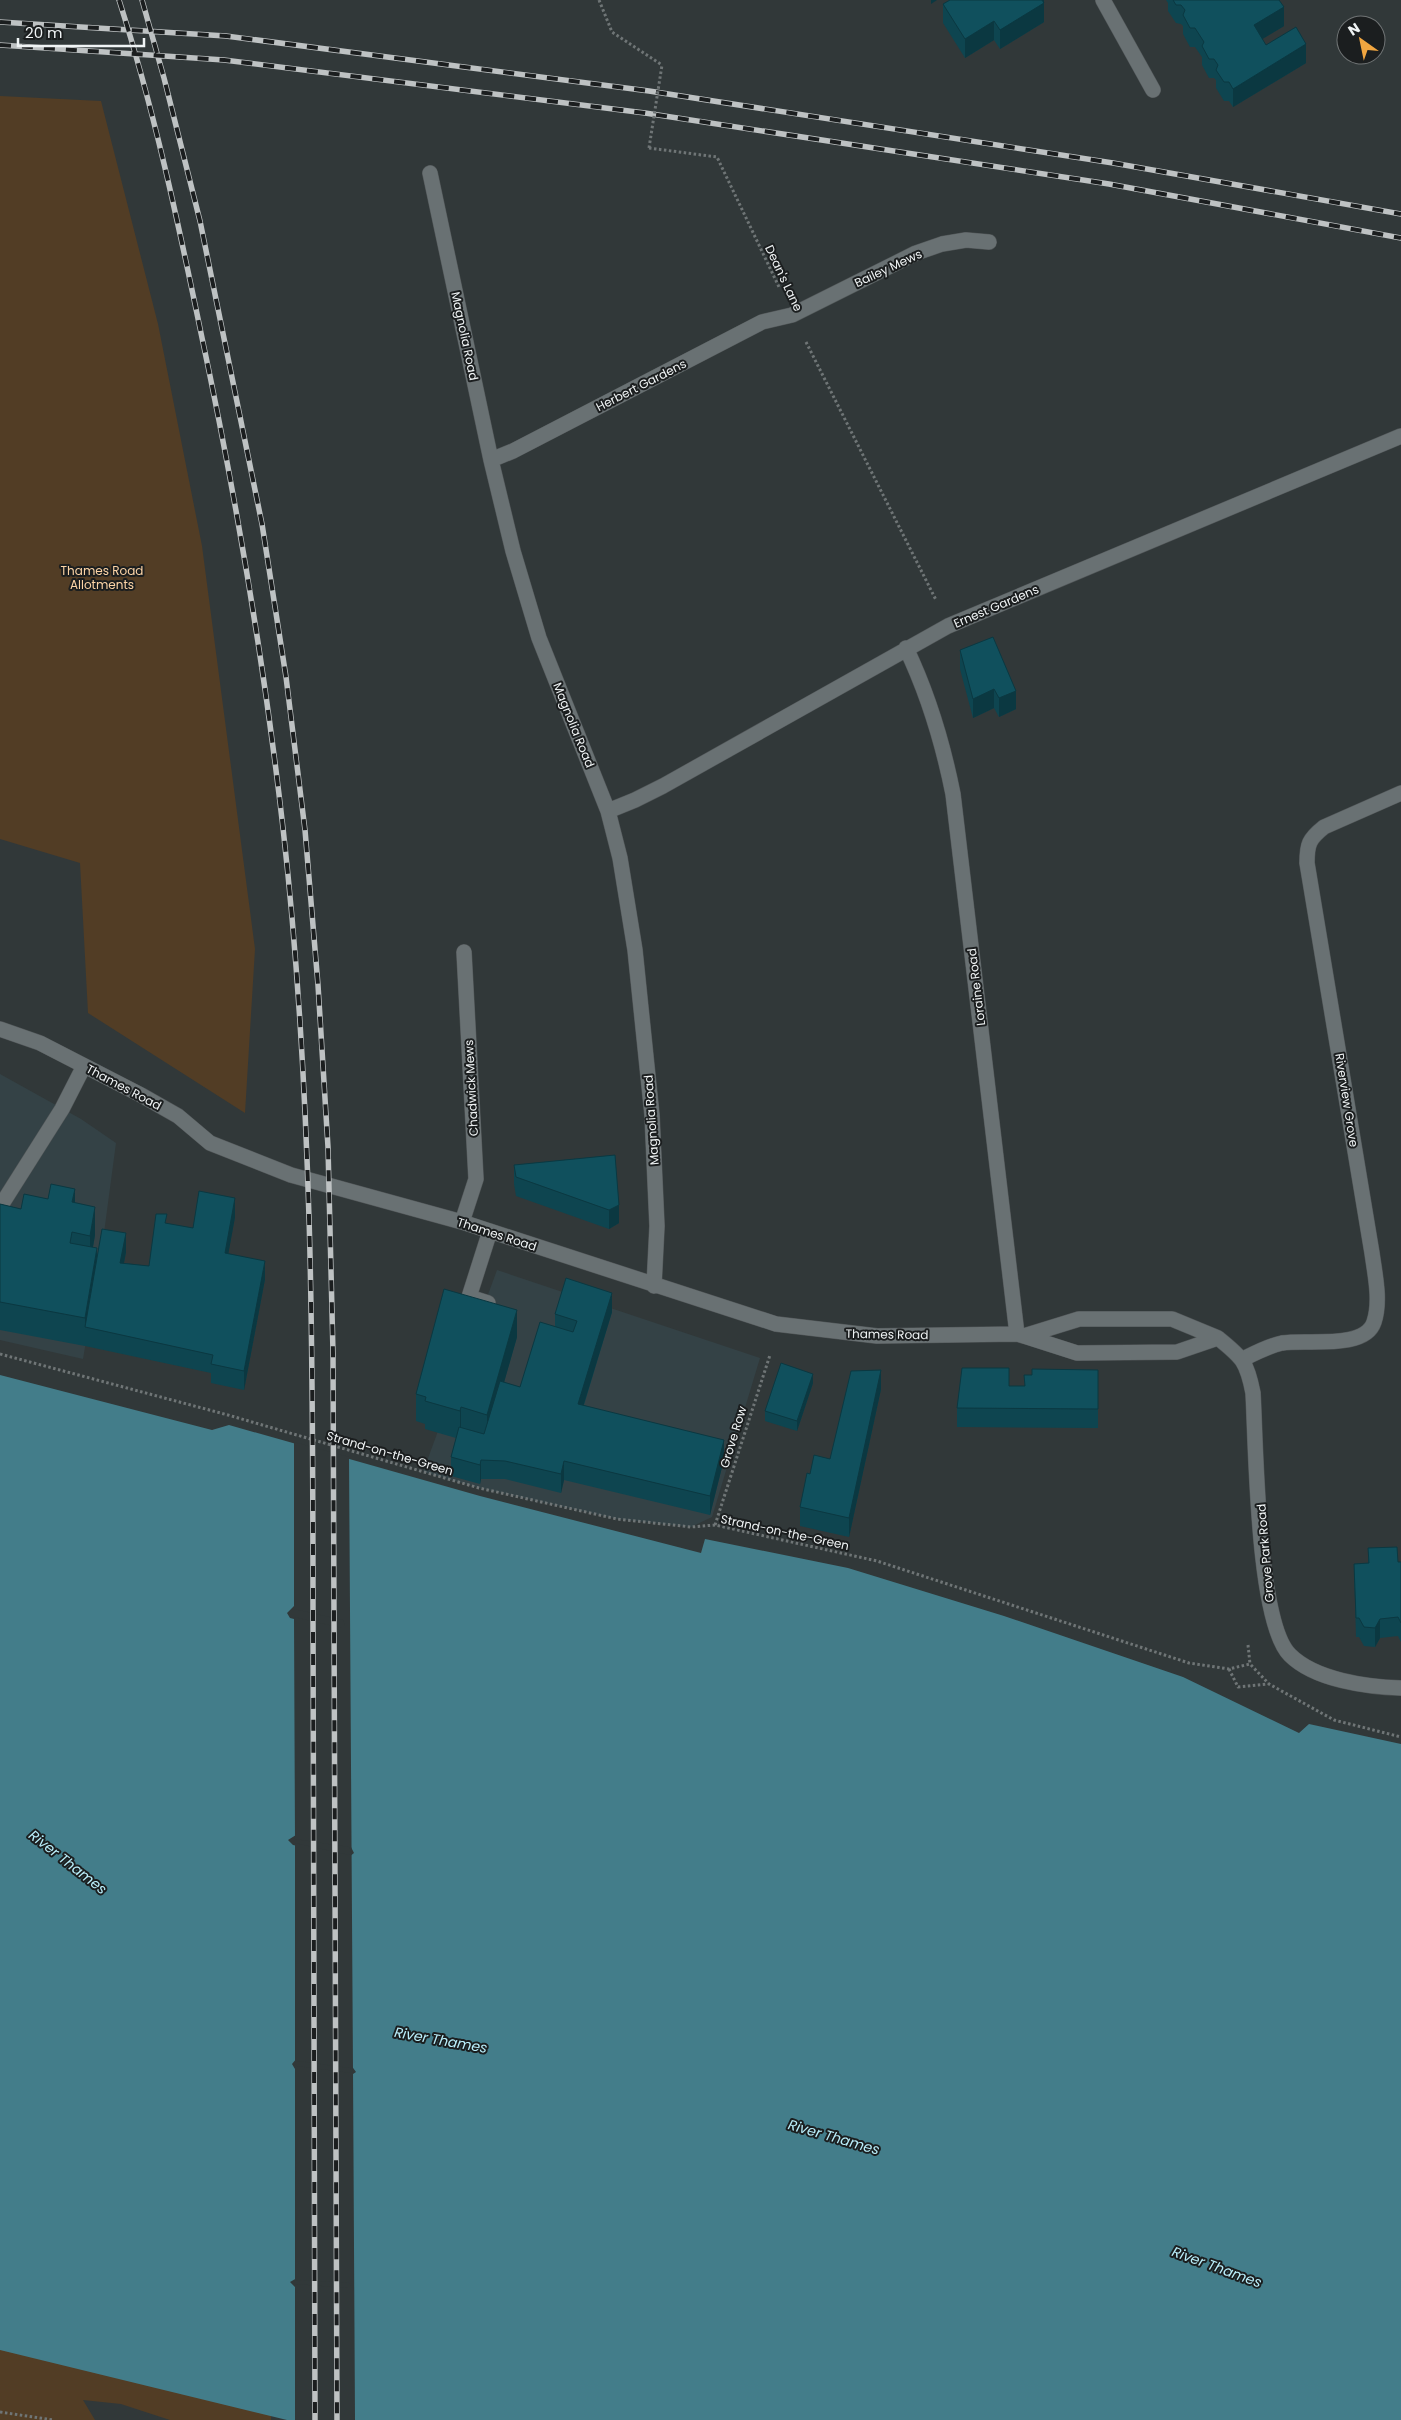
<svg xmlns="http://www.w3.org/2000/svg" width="1401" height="2420" viewBox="0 0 1401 2420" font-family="Poppins,sans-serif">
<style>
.built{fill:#344246}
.green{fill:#523d25}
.water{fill:#437d8a;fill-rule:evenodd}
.pier{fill:#313839}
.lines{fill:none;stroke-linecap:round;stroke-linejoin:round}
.minor-casing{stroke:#515658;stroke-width:16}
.path{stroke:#6f7576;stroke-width:3;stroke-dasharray:2.5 2.5;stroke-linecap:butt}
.minor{stroke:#697173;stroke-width:15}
.rail-casing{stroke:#bec2c3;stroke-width:5.5}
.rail{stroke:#1b1e1f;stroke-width:4;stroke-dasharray:11;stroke-linecap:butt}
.path-bridge{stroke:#6f7576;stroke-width:3;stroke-dasharray:2.5 2.5;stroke-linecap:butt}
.wall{fill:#0e4550}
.shaded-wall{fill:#0b3841}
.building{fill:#10505d;stroke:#0b3841}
.labels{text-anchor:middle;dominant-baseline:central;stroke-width:4;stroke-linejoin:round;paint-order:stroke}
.street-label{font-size:12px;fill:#f0f4f5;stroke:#1b1e1f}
.park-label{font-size:12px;fill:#fcd4a6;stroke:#1b1e1f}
.water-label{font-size:14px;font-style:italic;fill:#baeffb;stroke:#1b1e1f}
</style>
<rect width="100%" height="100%" fill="#313839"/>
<path class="built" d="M0 1074 81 1119 116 1143 102 1248 83 1359 0 1340Z
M497 1270 760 1358 712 1517 691 1527 617 1519 479 1488 423 1472Z"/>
<path class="green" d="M0 96 101 101 158 324 202 546 255 949 245 1113 88 1013 80 863 0 839Z
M0 2319 271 2407V2420H170L121 2404 83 2400 95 2420H0Z"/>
<path class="water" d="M0 1375 212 1430 229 1425 480 1496 701 1553 705 1539 848 1568 1004 1616 1183 1677 1299 1733 1309 1724 1401 1744V2420H287L0 2350ZM294 1606 344 1618 348 1626 342 1631 290 1618 287 1613ZM296 1835 350 1845 354 1853 349 1857 293 1845 288 1840ZM297 2058 351 2065 356 2072 350 2076 295 2069 292 2064ZM297 2278 351 2281 354 2287 348 2290 296 2288 290 2282Z"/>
<path class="pier" d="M294 1442 349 1457 353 2071 350 2068 298 2061 295 2064 297 2066 350 2073 353 2071 355 2420H295V2284L348 2288 351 2286 349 2283 298 2280 295 2282V1843L349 1855 351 1852 349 1847 295 1839 294 1617 342 1628 345 1625 343 1620 294 1609Z"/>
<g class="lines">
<defs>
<path id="minor" d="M1103 0 1153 90
M430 173 491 460 513 551 539 638 608 811 620 858 635 950 652 1115 657 1226 654 1286
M491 460 513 451 762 322 792 315 916 253 942 244 966 240 989 242
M906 648C928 694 943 744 953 794L1017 1334
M608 811 635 800 663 786 948 626 1401 436
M0 1029 40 1043 141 1095 178 1116 210 1143 291 1175 462 1222 776 1324 877 1336 1017 1334 1024 1336 1079 1319H1172L1218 1338
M0 1207 62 1109 84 1066
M462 1222 476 1179 464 952
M488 1303 469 1297 490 1231
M1024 1336 1077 1353 1177 1352 1218 1338C1243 1358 1247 1362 1253 1393 1256 1445 1257 1623 1290 1655 1315 1680 1367 1687 1401 1688
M1243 1359C1255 1353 1268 1346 1282 1343 1306 1339 1365 1350 1374 1322 1381 1301 1375 1275 1372 1253L1307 863C1307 844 1309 839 1324 827L1401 793"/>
</defs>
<use href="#minor" class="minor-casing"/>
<path class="path" d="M599 0 612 32 662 65
M649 148 717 157 779 287
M806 342 936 600
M0 1354 228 1415 479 1488 617 1519 691 1527 715 1525 877 1561 1189 1663 1229 1669 1250 1664 1269 1684 1334 1720 1401 1737
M715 1525 770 1355
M1248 1645 1250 1664
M1229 1669 1238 1687 1269 1684
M0 2412 53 2420"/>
<use href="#minor" class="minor"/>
<defs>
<path id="rail" d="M119 0C154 109 178 222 201 333 236 497 264 662 283 828 313 1093 313 1358 313 1624 314 1889 314 2155 315 2420
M142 0 164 78 200 221 262 524 286 677 305 830 318 985 328 1147 333 1353 337 2420
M0 22 226 36 649 91 1113 163 1401 214
M0 45 224 60 645 113 1109 184 1401 238"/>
</defs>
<use href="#rail" class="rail-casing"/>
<use href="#rail" class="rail"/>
<path class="path-bridge" d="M649 148 662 65"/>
</g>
<path class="wall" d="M1044 0V22L1000 49 994 40 965 58 943 23V4Z
M1166 0H1279L1284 26 1262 39 1266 45 1306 63 1233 107 1229 101H1224L1216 88V80L1214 78H1209L1202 65V57L1195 47H1190L1183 34V26L1181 24 1176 23 1168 11V3Z
M960 650 1016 709 999 717 994 708 973 718 960 669Z
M615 1155 619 1223 609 1229 516 1196 514 1184V1165Z
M75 1203 95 1235 93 1247 97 1256 126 1252 124 1263 149 1266 167 1224 193 1228 235 1217 228 1254 265 1279 244 1390 211 1383V1373L85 1346 0 1330V1204L21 1209Z
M612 1312 584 1405 724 1459 710 1515 564 1480 561 1493 505 1479H481L480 1484 451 1476V1457L456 1438 425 1429V1424L416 1421V1394L517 1337 504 1382 520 1387 555 1327V1314Z
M1098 1370V1428L957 1427V1408L1009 1386H1024L1032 1375Z
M813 1383 797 1431 765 1421V1411Z
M881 1389 849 1537 800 1526V1507L830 1459Z
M1368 1548 1398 1562H1401V1642L1398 1636 1380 1638 1375 1647 1364 1646 1359 1637H1356L1354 1564 1368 1563Z"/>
<path class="shaded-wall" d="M931 0H937L931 4Z
M1042 0H1044V22L1000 49V30Z
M1284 7V26L1254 44V25Z
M994 21V40L965 58V39Z
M1306 44V63L1233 107V89Z
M994 689V708L973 718V699Z
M1016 691V709L999 717V698Z
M75 1189V1216L72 1202Z
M235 1198V1217L225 1272V1253Z
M619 1205V1223L609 1229V1210Z
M95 1207V1235L90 1263V1236Z
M126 1233V1252L120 1282V1263Z
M97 1248V1276L85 1327V1318Z
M265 1261V1279L244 1390V1371Z
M612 1293V1312L578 1423V1404Z
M517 1310V1337L487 1442V1415Z
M881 1370V1389L849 1537V1518Z
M813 1374V1383L797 1431V1421Z
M461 1407V1435L460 1439V1411Z
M724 1440V1459L710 1515V1496Z
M481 1460V1479L480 1484V1465Z
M564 1461V1480L561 1493V1474Z
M1380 1619V1638L1375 1647V1628Z"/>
<path class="building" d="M950 0H1042L1044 3 1000 30 994 21 965 39 943 4Z
M1173 0H1279L1284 7 1254 25 1266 45 1296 27 1306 44 1233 89 1229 82H1224L1216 70 1218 65 1214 59H1209L1202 46 1204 42 1195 28H1190L1183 15 1185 10 1181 5H1176Z
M993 637 1016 691 999 698 994 689 973 699 960 650Z
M615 1155 619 1205 609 1210 516 1177 514 1165Z
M51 1184 75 1189 72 1202 95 1207 90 1236 72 1232 70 1243 97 1248 85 1318 0 1302V1204L21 1209 24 1194 48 1199Z
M199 1191 235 1198 225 1253 265 1261 244 1371 211 1364 213 1355 85 1327 102 1229 126 1233 120 1263 149 1266 156 1214H167L165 1223 193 1228Z
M566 1278 612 1293 578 1404 724 1440 710 1496 564 1461 561 1474 505 1461 481 1460 480 1465 451 1457 459 1427 484 1434 500 1381 520 1387 540 1322 573 1332 577 1321 555 1314Z
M444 1289 517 1310 487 1415 461 1407 460 1411 425 1401 426 1397 416 1394Z
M781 1363 813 1374 797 1421 765 1411Z
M962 1368H1009V1386H1025L1024 1375H1032V1369L1098 1370V1409L957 1408Z
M881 1370 849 1518 800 1507 807 1473 810 1474 814 1455 830 1459 851 1371Z
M1397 1547 1398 1562H1401V1623L1398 1617 1380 1619 1375 1628 1364 1627 1359 1618H1356L1354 1564 1369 1563 1368 1548Z"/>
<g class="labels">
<g class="street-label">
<text transform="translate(888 268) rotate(-25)">Bailey Mews</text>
<text transform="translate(784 278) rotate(65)">Dean's Lane</text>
<text transform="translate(465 336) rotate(78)">Magnolia Road</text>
<text transform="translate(641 385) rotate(-27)">Herbert Gardens</text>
<text transform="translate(996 606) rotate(-23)">Ernest Gardens</text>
<text transform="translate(574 725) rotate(68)">Magnolia Road</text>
<text transform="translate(976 987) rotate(-97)">Loraine Road</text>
<text transform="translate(124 1087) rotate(28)">Thames Road</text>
<text transform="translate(471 1088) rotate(-93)">Chadwick Mews</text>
<text transform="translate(1347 1100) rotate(81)">Riverview Grove</text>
<text transform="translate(651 1120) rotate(-94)">Magnolia Road</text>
<text transform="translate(497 1234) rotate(18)">Thames Road</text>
<text transform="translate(887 1334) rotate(1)">Thames Road</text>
<text transform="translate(733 1437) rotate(-73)">Grove Row</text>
<text transform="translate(390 1453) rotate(16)">Strand-on-the-Green</text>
<text transform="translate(785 1532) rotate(12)">Strand-on-the-Green</text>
<text transform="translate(1265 1553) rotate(-95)">Grove Park Road</text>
</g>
<g class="park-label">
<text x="102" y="570">Thames Road<tspan x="102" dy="14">Allotments</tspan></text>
</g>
<g class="water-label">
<text transform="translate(68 1862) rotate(38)">River Thames</text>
<text transform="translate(441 2040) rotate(10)">River Thames</text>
<text transform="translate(834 2137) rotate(16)">River Thames</text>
<text transform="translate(1217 2267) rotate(20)">River Thames</text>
</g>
</g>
<g transform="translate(1361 40) rotate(327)"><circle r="24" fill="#1b1e1f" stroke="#707475"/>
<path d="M0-4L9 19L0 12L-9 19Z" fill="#f1a640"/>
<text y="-8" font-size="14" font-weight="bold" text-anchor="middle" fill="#f0f4f5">N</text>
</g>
<path d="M18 38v8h126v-8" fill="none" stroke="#f0f4f5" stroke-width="2.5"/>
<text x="25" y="38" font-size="15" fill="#f0f4f5" stroke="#1b1e1f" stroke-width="4" paint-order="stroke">20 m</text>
</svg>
